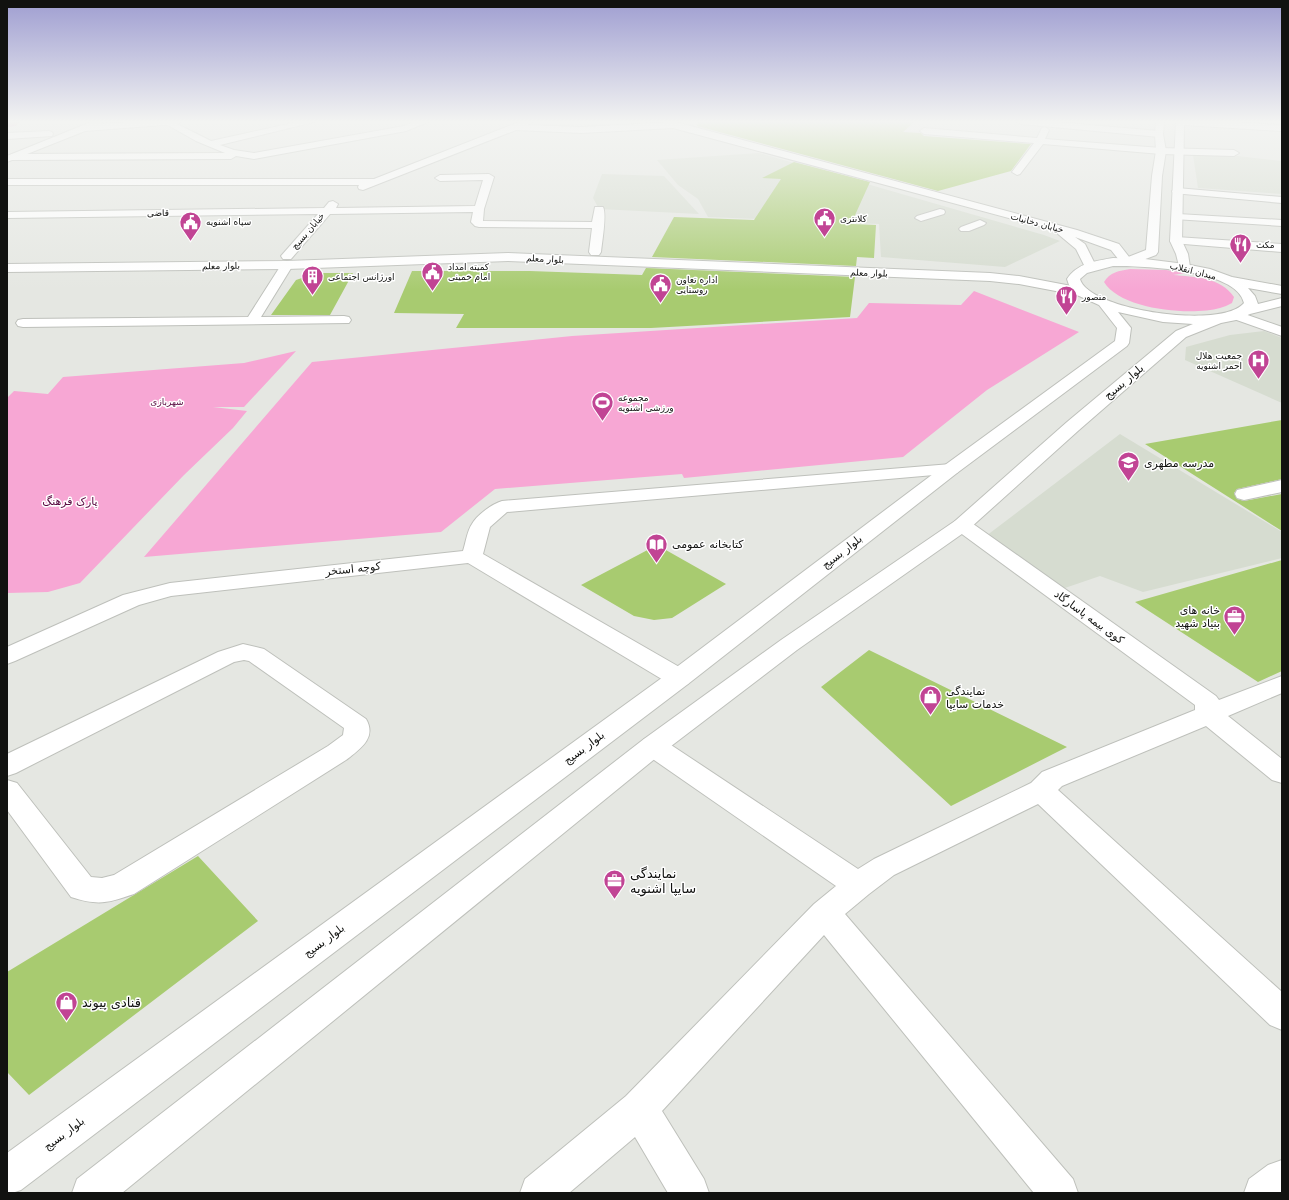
<svg xmlns="http://www.w3.org/2000/svg" width="1289" height="1200" viewBox="0 0 1289 1200" font-family="'DejaVu Sans',Vazirmatn,sans-serif">
<style>
.built{fill:#d6dcd0}
.green{fill:#f7a7d4}
.lines{fill:none;stroke-linecap:round;stroke-linejoin:round}
.river{fill:#d37caf;fill-rule:evenodd}
.building{fill:#a8cb70}
.street-casing{stroke:#bec0bb;stroke-width:2}
.secondary-casing{stroke:#bec0bb;stroke-width:2}
.primary-casing{stroke:#bec0bb;stroke-width:2}
.street{fill:#fff;fill-rule:evenodd}
.secondary{fill:#fff;fill-rule:evenodd}
.primary{fill:#fff;fill-rule:evenodd}
.labels{text-anchor:middle;dominant-baseline:central;stroke-width:3;stroke-linejoin:round;paint-order:stroke}
.far-street-label{font-size:9px;fill:#111210;stroke:#fff}
.far-poi-label{font-size:9px;fill:#111210;stroke:#fff;text-anchor:start}
.far-park-label{font-size:9px;fill:#57073f;stroke:#fff}
.street-label{font-size:11px;fill:#111210;stroke:#fff}
.poi-label{font-size:11px;fill:#111210;stroke:#fff;text-anchor:start}
.park-label{font-size:11px;fill:#57073f;stroke:#fff}
.near-poi-label{font-size:13px;fill:#111210;stroke:#fff;text-anchor:start}
</style>
<rect width="100%" height="100%" fill="#e5e7e2"/>
<path class="built" d="M759 153 1044 235 1060 241 1005 267 881 257 879 224 708 217 698 199 678 185 657 160Z
M1193 155 1237 156 1282 161V194L1198 188Z
M602 174 664 176 699 214 599 209 593 198Z
M1264 331 1282 338V403L1185 360 1186 347 1230 335Z
M1120 434 1282 532V558L1143 592 1100 576 1062 589 986 536Z"/>
<path class="green" d="M1130 269 1166 270 1186 273 1173 275C1194 277 1221 277 1234 297L1232 303C1228 305 1224 307 1220 308 1191 316 1121 310 1104 282 1110 272 1119 271 1130 269Z
M974 291 1079 332 987 390 903 457 684 478 682 474 495 489 441 532 144 557 312 362 572 336 857 318 869 303 961 305Z
M296 351 244 407H213L247 411 233 428 184 475 80 583 48 592 7 593V398L14 391 48 394 63 377 244 363Z"/>
<g class="lines">
<path class="river" d="M7 122H19L16 126 7 127Z"/>
</g>
<path class="building" d="M698 122H914L903 132 921 133 924 136 1031 144 1011 171 938 191 697 126Z
M794 162 870 182 851 224 876 225 874 258 857 257 856 266 652 257 674 217 754 220 781 179 762 178Z
M646 268 855 277 850 317 651 328H456L464 314 394 313 412 271H530L642 275Z
M317 273H353L330 315H271L296 280Z
M1282 420V479L1237 489 1234 493 1237 499 1244 501 1282 494V531L1145 444Z
M657 545 726 584 672 618 654 620 634 616 581 585Z
M1282 560V671L1258 682 1135 602Z
M869 650 1067 747 951 806 821 687Z
M198 856 258 921 29 1095 7 1072V972Z"/>
<g class="lines">
<defs>
<path id="street" d="M173 122 211 141 297 122H314L220 145 234 150 254 153 404 126 414 122H428L406 131 254 159 236 156 231 159 12 160 7 157 12 154 225 153 196 141 164 123Z
M519 122H532L528 125 581 127 676 122 1077 230 1119 244 1133 262 1131 265H1123L1111 250 1075 237 1085 244 1096 266 1094 269H1086L1076 249 1058 234 1057 231 673 128 581 133 516 130 363 190 359 189 358 187 359 185H7V179H374Z
M1017 122H1055L1159 131 1163 134 1159 137 1021 124Z
M1045 127 1049 130 1045 139 1161 148 1234 150 1239 153 1234 156 1161 154 1043 144 1020 174 1017 175 1012 172 1034 143 924 134 920 131 924 128 1037 138 1042 128Z
M49 131 52 132 53 134 52 136 7 139V133Z
M489 174 494 177 484 209 483 221 592 222 595 207H603C607 214 602 242 601 252L599 255H591L589 252 592 228 479 227 475 226 471 222 473 212 330 214 291 259H283L281 256 318 214 7 218V212L324 208 329 202 333 201 338 204 336 208 475 206 483 180 440 181 435 178 440 175Z
M1177 188 1282 197V203L1173 193 1172 191Z
M940 209 944 210 945 212 944 214 921 221 915 218 917 216Z
M1178 214 1282 220V226L1174 219 1172 217 1174 215Z
M980 220 986 223 984 225 969 231H961L959 229 961 227Z
M1176 237 1282 244V252L1172 243 1170 241 1172 239Z
M287 261 291 262 293 265 261 317 344 316 349 317 351 320 349 323 23 327 18 326 16 323 18 320 23 319 248 317 283 262Z
M1236 311 1282 327V336L1231 318 1229 315 1231 312Z
M951 464 957 465 960 469 957 473 507 512 490 527 483 554 688 672 691 678 688 684 679 686 670 684 468 563 171 596 139 605 15 661 7 664V647L123 595 170 583 463 551C466 542 467 531 472 524 477 515 492 504 502 501Z
M1282 480V492L1244 500 1237 498 1235 494 1237 490Z
M962 519 969 521 1216 696 1219 700 1282 676V693L1228 716 1282 759V783L1272 780 1206 726 1062 786 1058 790 1282 992V1030L1270 1025 1038 804 894 875 869 894 845 914 1073 1179 1078 1193H1034L824 935 662 1111 704 1179 709 1193H668L635 1137 569 1193H520L525 1179 626 1096 814 904 836 886 644 753 640 746 644 739 653 737 662 739 858 869 874 859 1031 783 1042 772 1195 710V705L955 529 952 525 955 521Z
M243 644 264 649 366 719C377 738 360 749 346 760L134 894C107 903 99 906 71 897L7 810V780L17 783 91 877 102 878 114 875 328 746 343 735 344 728 249 661 244 660 234 662 16 773 7 776V754L218 652Z
M1282 1160V1193H1244L1249 1179 1268 1165Z"/>
<path id="secondary" d="M91 122H103L100 124 132 122H180L176 124 85 131 7 162V156Z
M1156 122H1164L1163 134 1166 151 1162 176 1158 252 1156 255 1127 266 1123 265 1121 262 1123 259 1146 250 1152 176 1156 151 1155 134Z
M1176 122H1230L1282 125V131L1184 125 1182 241 1188 254 1190 267 1188 270H1180L1176 254 1170 241Z
M508 253 990 273 1019 276 1082 288 1087 289 1089 292 1087 295 1082 296 1019 284 990 281 508 261 287 269 7 272V264L287 261Z"/>
<path id="primary" d="M1113 258 1145 259 1185 264 1210 269 1232 277 1282 286V294L1248 288 1255 296 1258 304 1282 298V306L1250 314 1236 320 1221 323 1186 337 1079 430 969 529 797 650 662 753 122 1193H72L77 1179 644 739 781 640 955 521 1067 422 1176 331 1193 324 1163 322 1118 312 1131 328 1129 343 1127 346 957 473 688 684 21 1190 12 1193H7V1153L670 672 945 465 1115 341 1117 328 1099 305 1077 295 1069 285 1067 279C1077 263 1096 261 1113 258ZM1113 266C1142 266 1237 269 1244 303 1222 330 1088 310 1080 279L1087 273Z"/>
</defs>
<use href="#street" class="street-casing"/>
<use href="#secondary" class="secondary-casing"/>
<use href="#primary" class="primary-casing"/>
<use href="#street" class="street"/>
<use href="#secondary" class="secondary"/>
<use href="#primary" class="primary"/>
</g>
<linearGradient id="sky" x2="0" y2="1"><stop stop-color="#9f9ed1"/><stop offset="0.42" stop-color="#f3f4f2"/><stop offset="1" stop-color="#f3f4f2" stop-opacity="0"/></linearGradient>
<rect width="1289" height="290" fill="url(#sky)"/>
<defs>
<symbol id="civic-pin" viewBox="-11 -11 22 30"><path d="M0 17L-7.5 6A9.5 9.5 0 1 1 7.5 6Z" fill="#c14494" stroke="#fff"/><path d="M-.6-6.5H3V-4.5H.6V-3L4-1V1h2V6H-6V1h2V-1L-.6-3ZM-1.2 2.5V6h2.4V2.5Z" fill="#fff"/></symbol>
<symbol id="restaurant-pin" viewBox="-11 -11 22 30"><path d="M0 17L-7.5 6A9.5 9.5 0 1 1 7.5 6Z" fill="#c14494" stroke="#fff"/><path d="M-5-6h1v4h1v-4h1v4h1v-4h1v5L-1.5 .5V6h-2V.5L-5-1ZM5-6V6H3V1.5H1.5Q1.5-4 5-6Z" fill="#fff"/></symbol>
<symbol id="building-pin" viewBox="-11 -11 22 30"><path d="M0 17L-7.5 6A9.5 9.5 0 1 1 7.5 6Z" fill="#c14494" stroke="#fff"/><path d="M-4-6H4V6H1V3H-1V6H-4ZM-2.5-4.3h1.7v1.8h-1.7ZM.8-4.3h1.7v1.8H.8ZM-2.5-1h1.7V.8h-1.7ZM.8-1h1.7V.8H.8Z" fill="#fff"/></symbol>
<symbol id="hospital-pin" viewBox="-11 -11 22 30"><path d="M0 17L-7.5 6A9.5 9.5 0 1 1 7.5 6Z" fill="#c14494" stroke="#fff"/><path d="M-5-5h3v3.5h4V-5h3V5h-3V1.5h-4V5h-3Z" fill="#fff"/></symbol>
<symbol id="stadium-pin" viewBox="-11 -11 22 30"><path d="M0 17L-7.5 6A9.5 9.5 0 1 1 7.5 6Z" fill="#c14494" stroke="#fff"/><path d="M0-5a6.5 5 0 1 0 0 10a6.5 5 0 1 0 0-10ZM-3.5-1.8h7v3.6h-7Z" fill="#fff"/></symbol>
<symbol id="school-pin" viewBox="-11 -11 22 30"><path d="M0 17L-7.5 6A9.5 9.5 0 1 1 7.5 6Z" fill="#c14494" stroke="#fff"/><path d="M0-5L7-2L0 1L-7-2ZM-4 1L0 2.5L4 1V4Q0 6-4 4Z" fill="#fff"/></symbol>
<symbol id="library-pin" viewBox="-11 -11 22 30"><path d="M0 17L-7.5 6A9.5 9.5 0 1 1 7.5 6Z" fill="#c14494" stroke="#fff"/><path d="M-6-4Q-3-5.5-.7-3.5V5Q-3 3-6 4ZM6-4Q3-5.5 .7-3.5V5Q3 3 6 4Z" fill="#fff"/></symbol>
<symbol id="office-pin" viewBox="-11 -11 22 30"><path d="M0 17L-7.5 6A9.5 9.5 0 1 1 7.5 6Z" fill="#c14494" stroke="#fff"/><path d="M-6-3h4V-5.5h4V-3h4V5H-6ZM-1-4.5V-3h2v-1.5ZM-6 0V1H6V0Z" fill="#fff"/></symbol>
<symbol id="shop-pin" viewBox="-11 -11 22 30"><path d="M0 17L-7.5 6A9.5 9.5 0 1 1 7.5 6Z" fill="#c14494" stroke="#fff"/><path d="M-5-2.5h2.3a2.7 3.5 0 0 1 5.4 0H5L5.5 6h-11ZM-1.5-2.5h3a1.5 2.3 0 0 0-3 0Z" fill="#fff"/></symbol>
</defs>
<g fill-rule="evenodd">
<use href="#civic-pin" x="812" y="206" width="25" height="34"/>
<use href="#civic-pin" x="178" y="210" width="25" height="34"/>
<use href="#restaurant-pin" x="1228" y="232" width="25" height="34"/>
<use href="#civic-pin" x="420" y="260" width="25" height="34"/>
<use href="#building-pin" x="300" y="264" width="25" height="34"/>
<use href="#civic-pin" x="648" y="272" width="25" height="34"/>
<use href="#restaurant-pin" x="1054" y="284" width="25" height="34"/>
<use href="#hospital-pin" x="1246" y="348" width="25" height="34"/>
<use href="#stadium-pin" x="590" y="390" width="25" height="34"/>
<use href="#school-pin" x="1116" y="450" width="25" height="34"/>
<use href="#library-pin" x="644" y="532" width="25" height="34"/>
<use href="#office-pin" x="1222" y="604" width="25" height="34"/>
<use href="#shop-pin" x="918" y="684" width="25" height="34"/>
<use href="#office-pin" x="602" y="868" width="25" height="34"/>
<use href="#shop-pin" x="54" y="990" width="25" height="34"/>
</g>
<g class="labels">
<g class="far-street-label">
<text transform="translate(158 213) rotate(-1)">قاضی</text>
<text transform="translate(1037 223) rotate(15)">خیابان دخانیات</text>
<text transform="translate(308 231) rotate(-49)">خیابان بسبچ</text>
<text transform="translate(545 259) rotate(3)">بلوار معلم</text>
<text transform="translate(221 266) rotate(-1)">بلوار معلم</text>
<text transform="translate(1193 271) rotate(14)">میدان انقلاب</text>
<text transform="translate(869 273) rotate(2)">بلوار معلم</text>
</g>
<g class="far-poi-label">
<text x="840" y="219">کلانتری</text>
<text x="206" y="222">سپاه اشنویه</text>
<text x="1256" y="245">مکث</text>
<text x="448" y="267">کمیته امداد<tspan x="448" dy="10">امام خمینی</tspan></text>
<text x="328" y="277">اورژانس اجتماعی</text>
<text x="676" y="280">اداره تعاون<tspan x="676" dy="10">روستایی</tspan></text>
<text x="1082" y="297">منصور</text>
<text x="1242" y="356" text-anchor="end">جمعیت هلال<tspan x="1242" dy="10">احمر اشنویه</tspan></text>
<text x="618" y="398">مجموعه<tspan x="618" dy="10">ورزشی اشنویه</tspan></text>
</g>
<g class="far-park-label">
<text x="167" y="402">شهربازی</text>
</g>
<g class="street-label">
<text transform="translate(1124 382) rotate(-40)">بلوار بسیج</text>
<text transform="translate(842 552) rotate(-38)">بلوار بسیج</text>
<text transform="translate(353 569) rotate(-6)">کوچه استخر</text>
<text transform="translate(1089 617) rotate(36)">کوی بیمه پاسارگاد</text>
<text transform="translate(584 748) rotate(-37)">بلوار بسیج</text>
<text transform="translate(324 941) rotate(-37)">بلوار بسیج</text>
<text transform="translate(64 1134) rotate(-37)">بلوار بسیج</text>
</g>
<g class="poi-label">
<text x="1144" y="463">مدرسه مطهری</text>
<text x="672" y="544">کتابخانه عمومی</text>
<text x="1220" y="610" text-anchor="end">خانه های<tspan x="1220" dy="13">بنیاد شهید</tspan></text>
<text x="946" y="691">نمایندگی<tspan x="946" dy="13">خدمات سایپا</tspan></text>
</g>
<g class="park-label">
<text x="70" y="501">پارک فرهنگ</text>
</g>
<g class="near-poi-label">
<text x="630" y="873">نمایندگی<tspan x="630" dy="15">سایپا اشنویه</tspan></text>
<text x="82" y="1002">قنادی پیوند</text>
</g>
</g>
<rect width="1289" height="1200" fill="none" stroke="#111210" stroke-width="16"/>
</svg>
